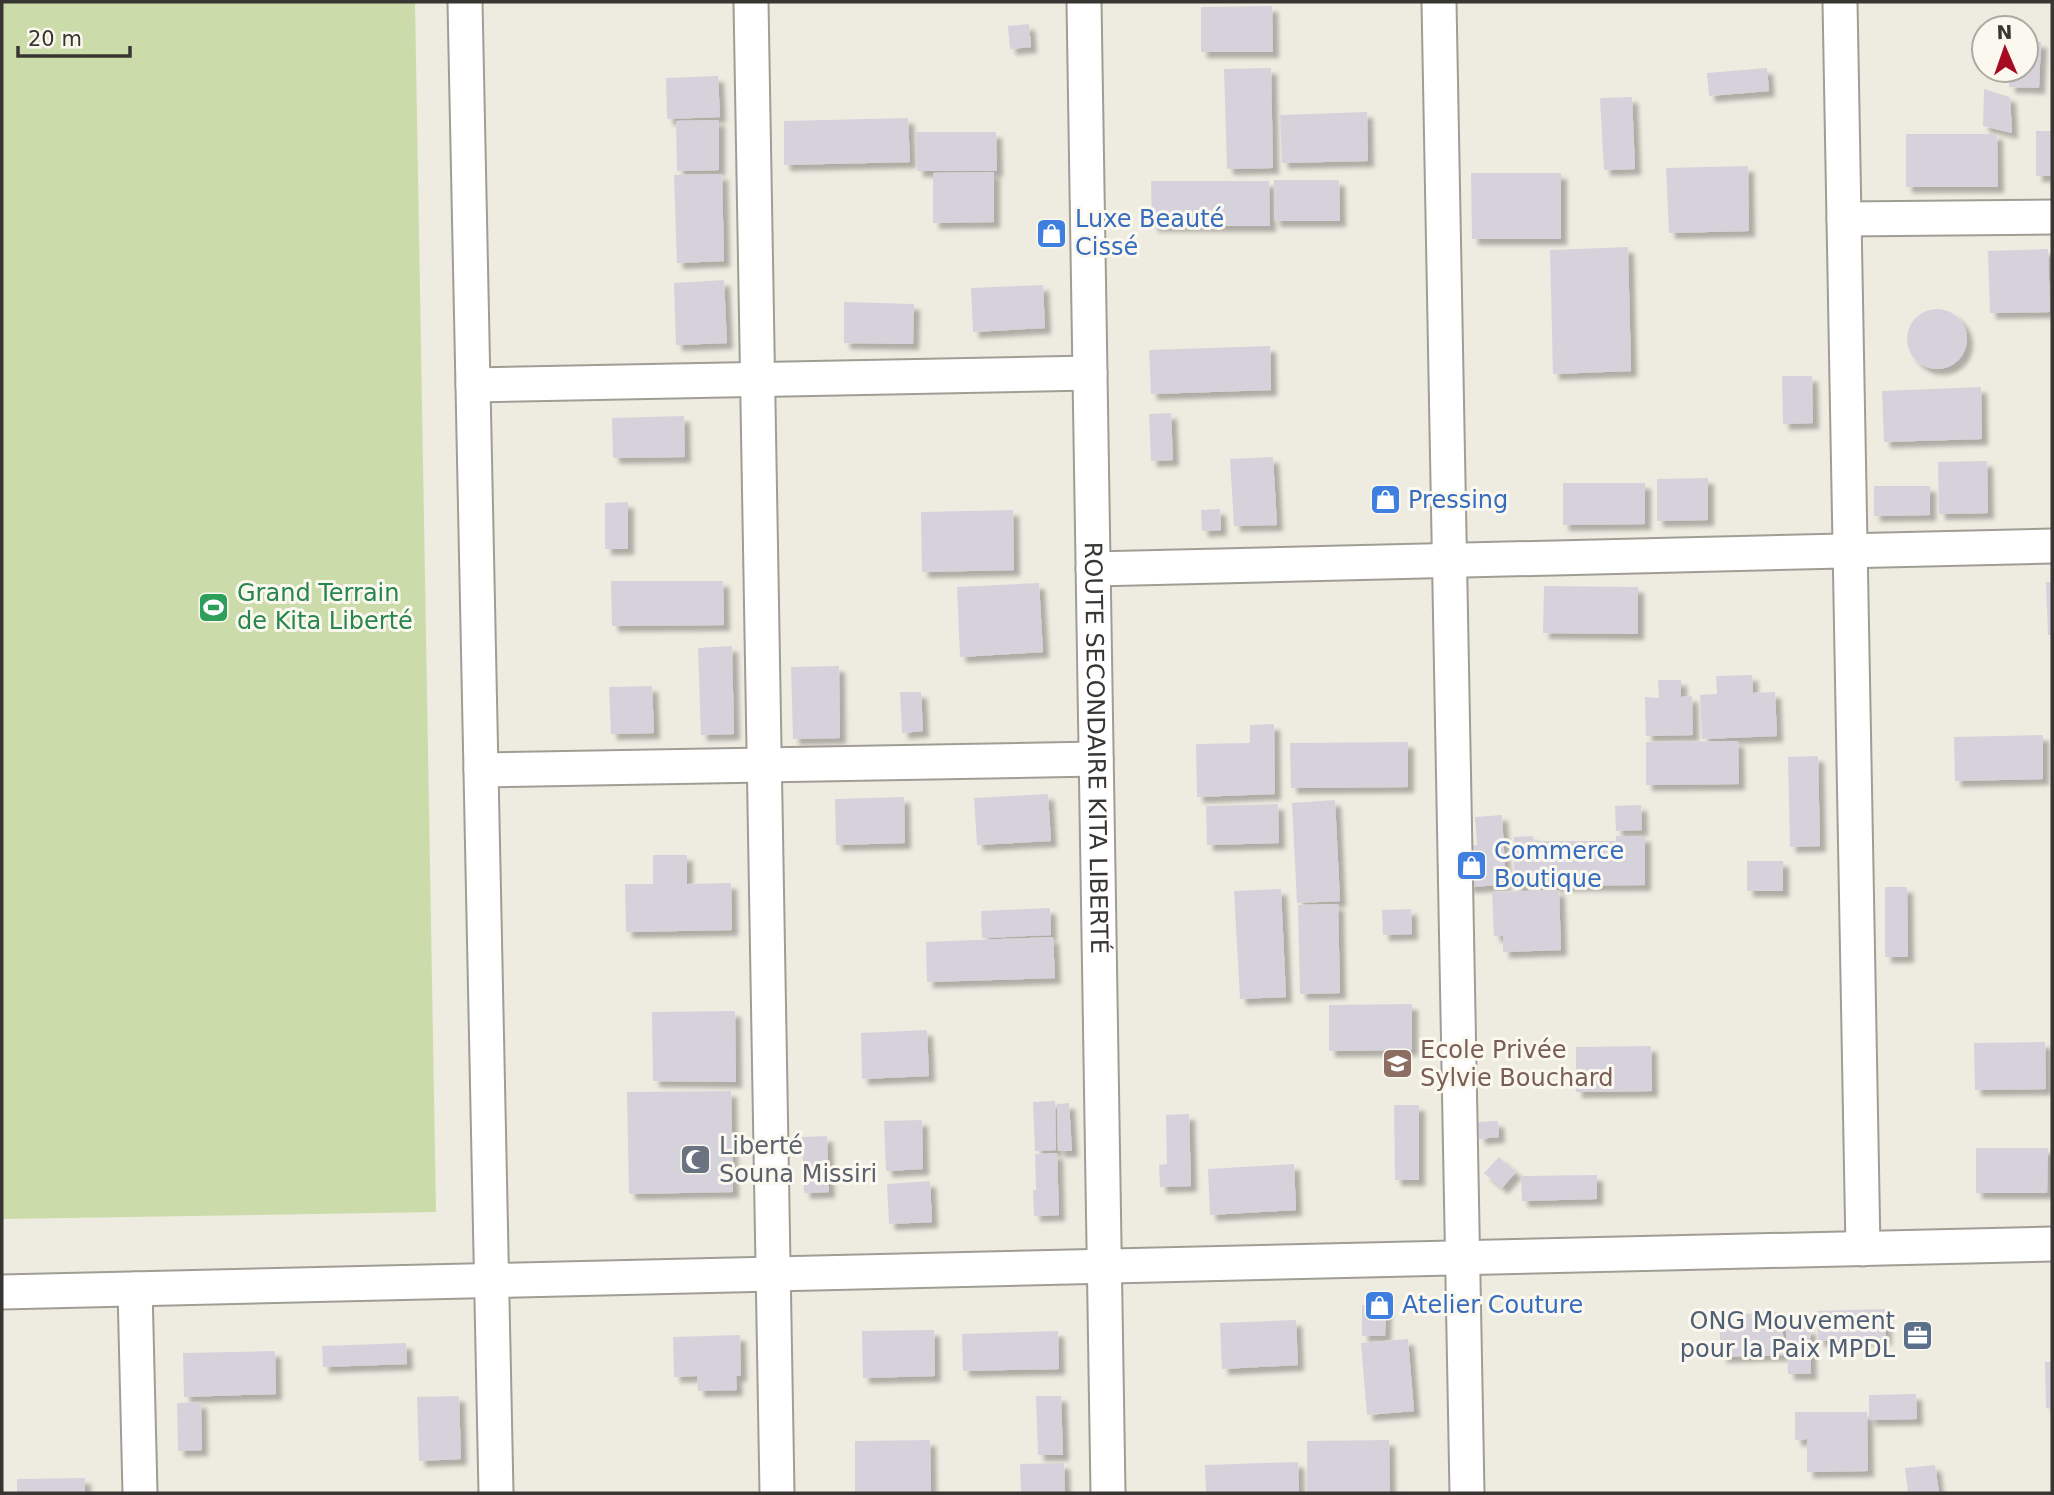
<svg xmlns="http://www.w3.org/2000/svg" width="2054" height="1495" viewBox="0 0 2054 1495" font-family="'DejaVu Sans',sans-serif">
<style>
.green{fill:#cbdcaa}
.building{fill:#d6d2db;filter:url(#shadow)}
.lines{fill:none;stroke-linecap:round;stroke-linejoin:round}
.street-casing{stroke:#a09d95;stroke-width:37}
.street{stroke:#fff;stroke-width:33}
.labels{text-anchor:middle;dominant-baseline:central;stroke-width:6;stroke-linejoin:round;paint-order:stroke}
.shop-label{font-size:24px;fill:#366cbe;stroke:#fbf8ef;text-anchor:start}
.leisure-label{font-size:24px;fill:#27864d;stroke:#fbf8ef;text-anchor:start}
.street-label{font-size:24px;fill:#383633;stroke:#fbf8ef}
.education-label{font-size:24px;fill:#785e54;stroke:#fbf8ef;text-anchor:start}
.worship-label{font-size:24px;fill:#5b616d;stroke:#fbf8ef;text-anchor:start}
.service-label{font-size:24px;fill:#4e5e75;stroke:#fbf8ef;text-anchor:end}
</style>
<defs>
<filter id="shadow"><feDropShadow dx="6" dy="6" stdDeviation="2" flood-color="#0004"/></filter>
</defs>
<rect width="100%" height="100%" fill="#eeebe1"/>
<path class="green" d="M2 2H415L436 1212 2 1219Z"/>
<path class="building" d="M1272 6 1273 52H1201V7Z
M1029 24 1031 47 1010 49 1008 26Z
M2026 41 2041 42 2039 88 2009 87 2010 70H2026Z
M1271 68 1273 168 1227 169 1224 69Z
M1767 68 1769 91 1709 96 1707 73Z
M718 76 720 117 667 119 666 78Z
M1984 89 2010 97 2012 133 1983 126Z
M1632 97 1635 169 1604 170 1600 98Z
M1367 112 1368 161 1282 163 1280 115Z
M908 118 910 162 784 165V121Z
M719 120V170L677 171 676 121Z
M2036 131H2052V176H2036Z
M916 132H996L997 171H917Z
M1906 134H1997L1998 187H1906Z
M1748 166 1749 231 1669 233 1666 168Z
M994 172V222L933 223V173Z
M1471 173H1561V239H1472Z
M722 174 724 261 677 263 674 175Z
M1274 180H1339L1340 221H1274Z
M1151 181H1269L1270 226H1152Z
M1628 247 1631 371 1553 374 1550 250Z
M2048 249 2050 312 1990 313 1988 251Z
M724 280 727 343 676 345 674 283Z
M1043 285 1045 328 973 332 971 288Z
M844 302 914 304 913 344 844 343Z
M1907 339a30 30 0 1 1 60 0a30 30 0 1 1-60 0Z
M1270 346 1271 390 1151 394 1149 350Z
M1782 376H1812L1813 423 1783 424Z
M1981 387 1982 439 1884 442 1882 391Z
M1171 413 1173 460 1151 461 1149 414Z
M684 416 685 457 613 458 612 418Z
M1273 457 1277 525 1234 526 1230 459Z
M1987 461 1988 513 1939 514 1938 462Z
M1708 478V520L1657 521V479Z
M1563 483H1645V524L1563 525Z
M1874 486H1930V515L1874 516Z
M628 502V549H605V503Z
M1220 509 1221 530 1202 531 1201 510Z
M1013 510 1014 570 922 572 921 512Z
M611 581H723L724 625 612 626Z
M2046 582H2052V635H2048Z
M1039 583 1043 652 960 657 957 587Z
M1544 586 1638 587V634L1543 633Z
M732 646 734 734 701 735 698 648Z
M839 666 840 738 793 739 791 667Z
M1752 675 1753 693 1775 692 1777 736 1702 739 1700 695 1717 694 1716 676Z
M1658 680H1681V697L1692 696 1693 735 1646 736 1645 697 1659 698Z
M652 686 654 733 611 734 609 687Z
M900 692H921L923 731 902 733Z
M1274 724 1275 794 1197 797 1196 744 1250 743V725Z
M2043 735V779L1955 781 1954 737Z
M1738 741 1739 784 1646 785V742Z
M1408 742V787L1291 788 1290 743Z
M1818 756 1820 846 1790 847 1788 757Z
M1048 794 1051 841 977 845 974 798Z
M904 797 905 843 836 845 835 799Z
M1335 800 1340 901 1297 903 1292 803Z
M1278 804 1279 843 1207 845 1206 806Z
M1641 805 1642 830 1616 831 1615 806Z
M1502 815 1506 885 1467 887 1465 846 1477 845 1475 817Z
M1533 836 1534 841H1616V836H1645V885L1514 886V837Z
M653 855H687V884L731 883 732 930 626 932 625 884H653Z
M1747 861H1783V891H1747Z
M1885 887H1907L1908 957H1885Z
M1281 889 1286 997 1240 999 1234 891Z
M1559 890 1561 950 1503 952V936H1494L1492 892Z
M1338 904 1340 993 1300 994 1298 905Z
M1050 908 1051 935 982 938 981 911Z
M1411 909 1412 934 1383 935 1382 910Z
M1053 937 1055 978 927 982 926 942Z
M1412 1004V1050L1329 1051V1005Z
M735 1011 736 1082 653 1081 652 1012Z
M927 1030 929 1076 862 1079 861 1033Z
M2045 1042 2046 1089 1975 1090 1974 1043Z
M1651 1046 1652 1091 1576 1092V1047Z
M731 1091 733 1192 629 1194 627 1092Z
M1055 1101 1056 1150 1035 1151 1033 1102Z
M1069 1103 1072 1151H1058L1057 1104Z
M1394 1105H1419V1180H1395Z
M1189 1114 1191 1186 1160 1187 1159 1165 1167 1164 1166 1115Z
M922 1120 923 1169 886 1171 884 1121Z
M1498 1121 1499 1137 1479 1139 1478 1122Z
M827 1136 829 1192 804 1193 802 1137Z
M1976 1148H2048L2047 1193H1976Z
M1057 1153 1059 1215 1034 1216 1033 1190H1036L1035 1154Z
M1499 1157 1516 1172 1502 1188 1484 1173Z
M1294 1164 1296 1210 1210 1215 1208 1169Z
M1597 1175V1199L1522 1201 1521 1176Z
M930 1181 932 1222 889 1224 887 1184Z
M1362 1305 1386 1306 1385 1336H1362Z
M1885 1309 1886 1339 1818 1341 1817 1311Z
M1782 1312 1784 1355 1721 1357 1719 1315Z
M1296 1320 1298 1365 1222 1369 1220 1323Z
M1810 1328 1811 1374H1788L1786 1329Z
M934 1330 935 1376 863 1378 862 1331Z
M1058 1331 1059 1369 963 1371 962 1334Z
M740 1335 741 1376H736L737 1390 698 1391 697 1376 674 1377 673 1337Z
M1408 1339 1414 1411 1367 1415 1361 1343Z
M406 1343 407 1364 323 1367 322 1346Z
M275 1351 276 1394 184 1397 183 1353Z
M2045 1362H2052V1408H2046Z
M1916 1394 1917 1419 1869 1420V1395Z
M459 1396 461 1459 419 1461 417 1397Z
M1036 1396H1061L1063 1455H1038Z
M201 1402 202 1450 178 1451 177 1403Z
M1795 1412H1867L1868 1471 1807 1472V1439L1795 1440Z
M930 1440 931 1493H855V1441Z
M1389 1440 1390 1493H1307V1441Z
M1298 1462 1299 1493H1206L1205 1465Z
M1064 1463 1065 1493H1021L1020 1464Z
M1935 1465 1939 1493H1908L1905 1468Z
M85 1478V1493H17V1479Z"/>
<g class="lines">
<defs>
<g id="street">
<path d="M465 2 496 1493"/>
<path d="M751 2 777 1493"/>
<path id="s1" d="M1084 2 1108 1493"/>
<path d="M1439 2 1467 1493"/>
<path d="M1840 2 1863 1249"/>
<path d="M1844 219 2052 217"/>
<path d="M473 385 1090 373"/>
<path d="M1093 569 2052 546"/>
<path d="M481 770 1096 759"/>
<path d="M135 1289 140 1493"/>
<path d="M2 1292 2052 1244"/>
</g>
</defs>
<use href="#street" class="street-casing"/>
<use href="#street" class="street"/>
</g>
<defs>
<symbol id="shop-square" viewBox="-11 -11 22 22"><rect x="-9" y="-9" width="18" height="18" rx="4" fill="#3f7fe0" stroke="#fbf8ef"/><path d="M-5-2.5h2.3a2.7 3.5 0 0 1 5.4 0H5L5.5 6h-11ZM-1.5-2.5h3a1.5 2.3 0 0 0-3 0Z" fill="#fff"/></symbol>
<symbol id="stadium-square" viewBox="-11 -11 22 22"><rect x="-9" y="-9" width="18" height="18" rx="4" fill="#2e9e5b" stroke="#fbf8ef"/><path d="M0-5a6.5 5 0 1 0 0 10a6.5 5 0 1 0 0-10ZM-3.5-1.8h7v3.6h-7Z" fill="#fff"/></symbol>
<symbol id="school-square" viewBox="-11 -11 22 22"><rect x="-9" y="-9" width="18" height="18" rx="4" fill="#8d6e63" stroke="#fbf8ef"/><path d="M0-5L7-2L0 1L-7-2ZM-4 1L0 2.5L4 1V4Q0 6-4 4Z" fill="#fff"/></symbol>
<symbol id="mosque-square" viewBox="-11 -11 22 22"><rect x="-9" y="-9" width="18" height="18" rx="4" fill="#6b7280" stroke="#fbf8ef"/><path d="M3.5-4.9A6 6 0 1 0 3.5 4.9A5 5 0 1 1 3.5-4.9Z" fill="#fff"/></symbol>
<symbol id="office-square" viewBox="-11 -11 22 22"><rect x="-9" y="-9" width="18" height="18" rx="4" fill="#5c6f8a" stroke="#fbf8ef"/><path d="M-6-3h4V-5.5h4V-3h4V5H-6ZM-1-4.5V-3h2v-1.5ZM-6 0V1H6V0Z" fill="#fff"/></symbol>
</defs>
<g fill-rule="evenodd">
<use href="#shop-square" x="1034" y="216" width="35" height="35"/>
<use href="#shop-square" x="1368" y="482" width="35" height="35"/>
<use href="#stadium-square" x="196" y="590" width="35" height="35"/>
<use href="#shop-square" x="1454" y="848" width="35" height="35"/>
<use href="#school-square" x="1380" y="1046" width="35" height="35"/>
<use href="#mosque-square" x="678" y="1142" width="35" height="35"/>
<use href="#shop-square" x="1362" y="1288" width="35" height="35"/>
<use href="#office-square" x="1900" y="1318" width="35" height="35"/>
</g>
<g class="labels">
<g class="shop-label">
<text x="1075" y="219">Luxe Beauté<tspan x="1075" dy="28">Cissé</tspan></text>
<text x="1408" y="500">Pressing</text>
<text x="1494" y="851">Commerce<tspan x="1494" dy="28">Boutique</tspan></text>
<text x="1402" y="1305">Atelier Couture</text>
</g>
<g class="leisure-label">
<text x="237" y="593">Grand Terrain<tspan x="237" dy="28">de Kita Liberté</tspan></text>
</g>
<g class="street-label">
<text stroke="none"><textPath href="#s1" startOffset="746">ROUTE SECONDAIRE KITA LIBERTÉ</textPath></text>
</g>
<g class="education-label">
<text x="1420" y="1050">Ecole Privée<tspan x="1420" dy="28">Sylvie Bouchard</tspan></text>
</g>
<g class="worship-label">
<text x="719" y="1146">Liberté<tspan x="719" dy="28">Souna Missiri</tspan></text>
</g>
<g class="service-label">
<text x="1895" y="1321">ONG Mouvement<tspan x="1895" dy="28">pour la Paix MPDL</tspan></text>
</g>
</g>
<rect width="2054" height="1495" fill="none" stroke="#383633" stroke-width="7"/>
<g transform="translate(2005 49) rotate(358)"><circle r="33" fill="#fbf8ef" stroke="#adaaa4" stroke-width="2"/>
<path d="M0-5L12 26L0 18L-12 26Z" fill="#a50b23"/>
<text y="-10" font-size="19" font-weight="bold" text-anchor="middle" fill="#383633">N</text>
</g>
<path d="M18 46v10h112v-10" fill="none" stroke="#383633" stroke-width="3.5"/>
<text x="28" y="46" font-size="21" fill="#383633" stroke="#fbf8ef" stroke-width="5" paint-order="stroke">20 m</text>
</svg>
